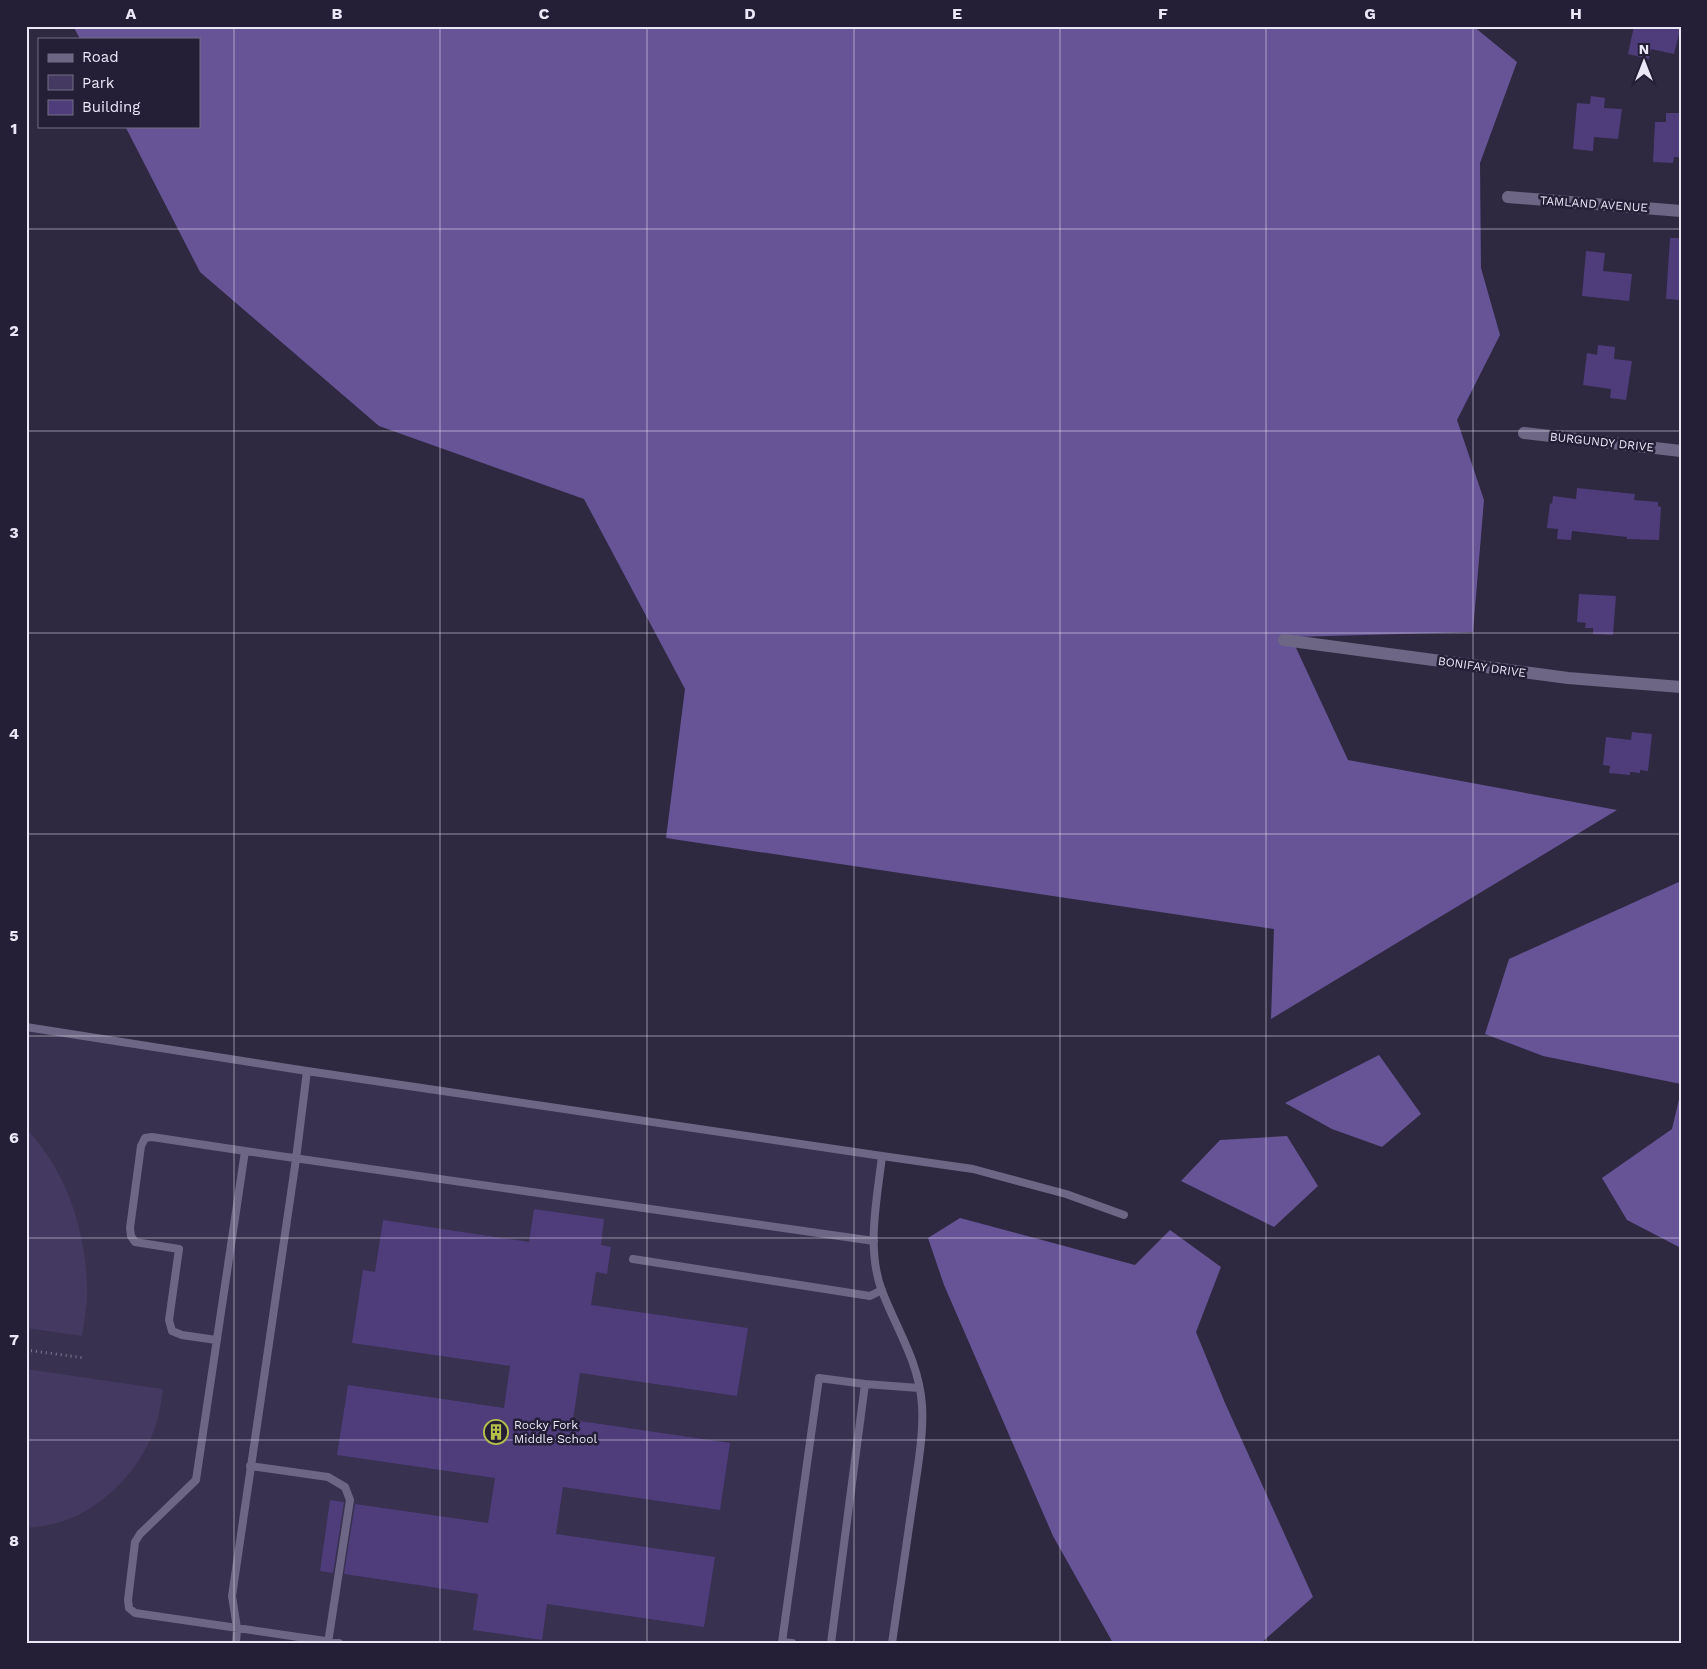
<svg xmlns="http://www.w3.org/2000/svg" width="1707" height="1669" viewBox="0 0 1707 1669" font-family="'Work Sans',sans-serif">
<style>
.built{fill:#38314f}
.green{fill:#433961}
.forest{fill:#665496}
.building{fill:#4e3c7b}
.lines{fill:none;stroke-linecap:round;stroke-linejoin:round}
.path{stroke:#7d798d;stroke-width:3;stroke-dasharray:1 4;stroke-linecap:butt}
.service{stroke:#6d6785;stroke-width:8}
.minor{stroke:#6d6785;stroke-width:12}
.grid{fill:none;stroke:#eae7f7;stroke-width:1;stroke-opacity:0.55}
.labels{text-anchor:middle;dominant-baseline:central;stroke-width:5;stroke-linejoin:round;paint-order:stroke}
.street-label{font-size:12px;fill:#eae7f7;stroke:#241f36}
.poi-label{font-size:12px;fill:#eae7f7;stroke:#241f36;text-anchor:start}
.neatline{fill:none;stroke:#eae7f7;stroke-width:2}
.grid-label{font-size:16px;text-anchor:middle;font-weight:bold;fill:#eae7f7}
</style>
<rect width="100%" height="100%" fill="#2e2940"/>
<path class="built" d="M26 1029 882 1156 874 1241 882 1290 919 1389 920 1453 892 1643H26Z"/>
<path class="green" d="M26 1129C66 1169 86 1231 87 1287 88 1303 84 1320 82 1336L26 1328Z
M26 1369 163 1389C161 1403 159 1417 154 1430 140 1470 104 1507 64 1521 52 1525 39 1527 26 1528Z"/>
<path class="forest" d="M73 26H1473L1517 62 1480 163 1481 268 1500 335 1457 420 1484 500 1473 632 1291 637 1348 760 1617 810 1271 1019 1274 929 666 838 685 689 584 499 379 426 200 272 125 126H199V39H80Z
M1681 881V1084L1543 1056 1485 1034 1509 959Z
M1379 1055 1421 1114 1382 1147 1332 1129 1285 1103Z
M1681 1091V1248L1627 1220 1602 1178 1672 1129Z
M1287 1136 1318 1186 1274 1227 1181 1181 1220 1140Z
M960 1218 1135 1265 1170 1230 1221 1267 1196 1332 1225 1403 1313 1597 1261 1643H1113L1053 1536 944 1285 928 1238Z"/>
<path class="building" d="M1634 26H1681L1674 54 1651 49 1649 59 1628 54Z
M1591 96 1605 98 1604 108 1622 109 1618 139 1594 137 1593 151 1573 149 1577 103 1590 104Z
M1666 113H1681V157H1674L1673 163 1653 162 1655 122H1666Z
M1670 238H1681V300L1666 299Z
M1586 251 1605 253 1603 271 1632 274 1629 301 1582 296Z
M1598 345 1615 347 1614 359 1632 361 1626 400 1610 398 1611 389 1583 385 1587 353 1597 355Z
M1577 488 1635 494 1634 500 1658 502V506L1661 507 1659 540 1627 539V537L1572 531 1571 540 1557 539 1558 529 1547 528 1550 503 1552 504 1553 496 1576 499Z
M1579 594 1616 596 1613 635 1593 634V628H1585L1586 623 1577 622Z
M1632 732 1652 734 1648 771 1640 770V773L1630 772V775L1609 773 1610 766 1603 765 1606 737 1631 740Z
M534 1209 604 1219 601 1245 611 1247 607 1274 596 1272 591 1305 748 1328 737 1396 580 1373 573 1420 730 1443 720 1510 563 1487 556 1534 715 1557 704 1627 547 1604 542 1640 473 1630 478 1594 344 1574 355 1504 488 1523 495 1478 337 1455 348 1385 504 1408 510 1366 352 1343 363 1270 375 1272 383 1220 529 1242Z
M330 1500 344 1502 333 1573 320 1571Z"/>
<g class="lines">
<path class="path" d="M26 1350 85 1358"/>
<path class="service" d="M26 1027 307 1071
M882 1156 973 1169 1066 1194 1124 1215
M633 1259 870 1296 882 1290
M216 1340 182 1335 172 1331 169 1320 179 1249 135 1242 131 1236 130 1228 141 1146 145 1138 152 1137 245 1151
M250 1466 328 1477 345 1487 350 1500 328 1643
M236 1643 237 1628 232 1596 296 1159 307 1071 882 1156C877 1200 866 1249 882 1291 897 1330 919 1362 922 1405 924 1434 917 1471 913 1500 906 1547 899 1595 892 1643
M339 1643 135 1613 129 1608 128 1600 135 1542 140 1534 196 1480 245 1151 874 1241
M792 1643 782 1642 819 1378 865 1384 919 1388
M831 1643 865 1384"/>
<path class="minor" d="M1508 197 1681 211
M1524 433 1681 451
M1284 640 1568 678 1681 687"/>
</g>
<path class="grid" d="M234 26V1643M440 26V1643M647 26V1643M854 26V1643M1060 26V1643M1266 26V1643M1473 26V1643M26 229H1681M26 431H1681M26 633H1681M26 834H1681M26 1036H1681M26 1238H1681M26 1440H1681"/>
<defs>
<symbol id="building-ring" viewBox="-11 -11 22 22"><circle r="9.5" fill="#241f36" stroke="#b6c149" stroke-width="1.5"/><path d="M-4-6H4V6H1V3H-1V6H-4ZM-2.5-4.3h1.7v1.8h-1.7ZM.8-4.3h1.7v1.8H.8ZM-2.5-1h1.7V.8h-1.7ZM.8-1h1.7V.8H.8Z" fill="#b6c149"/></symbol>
</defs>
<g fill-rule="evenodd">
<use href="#building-ring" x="482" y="1418" width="28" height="28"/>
</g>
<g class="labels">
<g class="street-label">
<text transform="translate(1594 204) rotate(4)">TAMLAND AVENUE</text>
<text transform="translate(1602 442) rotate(6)">BURGUNDY DRIVE</text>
<text transform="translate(1482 667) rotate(8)">BONIFAY DRIVE</text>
</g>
<g class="poi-label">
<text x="514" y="1425">Rocky Fork<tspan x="514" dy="14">Middle School</tspan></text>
</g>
</g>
<rect width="1707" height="1669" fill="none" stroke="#241f36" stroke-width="55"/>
<rect x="38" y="38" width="162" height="90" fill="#241f36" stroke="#736f83"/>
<rect x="48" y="54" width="25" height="8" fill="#6d6785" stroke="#736f83"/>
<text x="82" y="62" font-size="15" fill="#eae7f7">Road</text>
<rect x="48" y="75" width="25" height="15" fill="#433961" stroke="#736f83"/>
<text x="82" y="88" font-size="15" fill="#eae7f7">Park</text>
<rect x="48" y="100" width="25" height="15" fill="#4e3c7b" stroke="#736f83"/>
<text x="82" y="112" font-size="15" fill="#eae7f7">Building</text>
<g transform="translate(1644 62)" stroke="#241f36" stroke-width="4" paint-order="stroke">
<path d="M0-4L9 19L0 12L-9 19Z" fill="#eae7f7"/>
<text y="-8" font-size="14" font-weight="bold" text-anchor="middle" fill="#eae7f7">N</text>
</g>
<rect x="28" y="28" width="1652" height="1614" class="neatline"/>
<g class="grid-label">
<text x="131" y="19">A</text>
<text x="337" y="19">B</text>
<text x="544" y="19">C</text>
<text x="750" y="19">D</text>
<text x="957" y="19">E</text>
<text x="1163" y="19">F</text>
<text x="1370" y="19">G</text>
<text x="1576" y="19">H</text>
<text x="14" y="134">1</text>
<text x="14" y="336">2</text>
<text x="14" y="538">3</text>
<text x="14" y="739">4</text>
<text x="14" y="941">5</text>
<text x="14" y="1143">6</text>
<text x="14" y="1345">7</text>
<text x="14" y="1546">8</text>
</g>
</svg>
